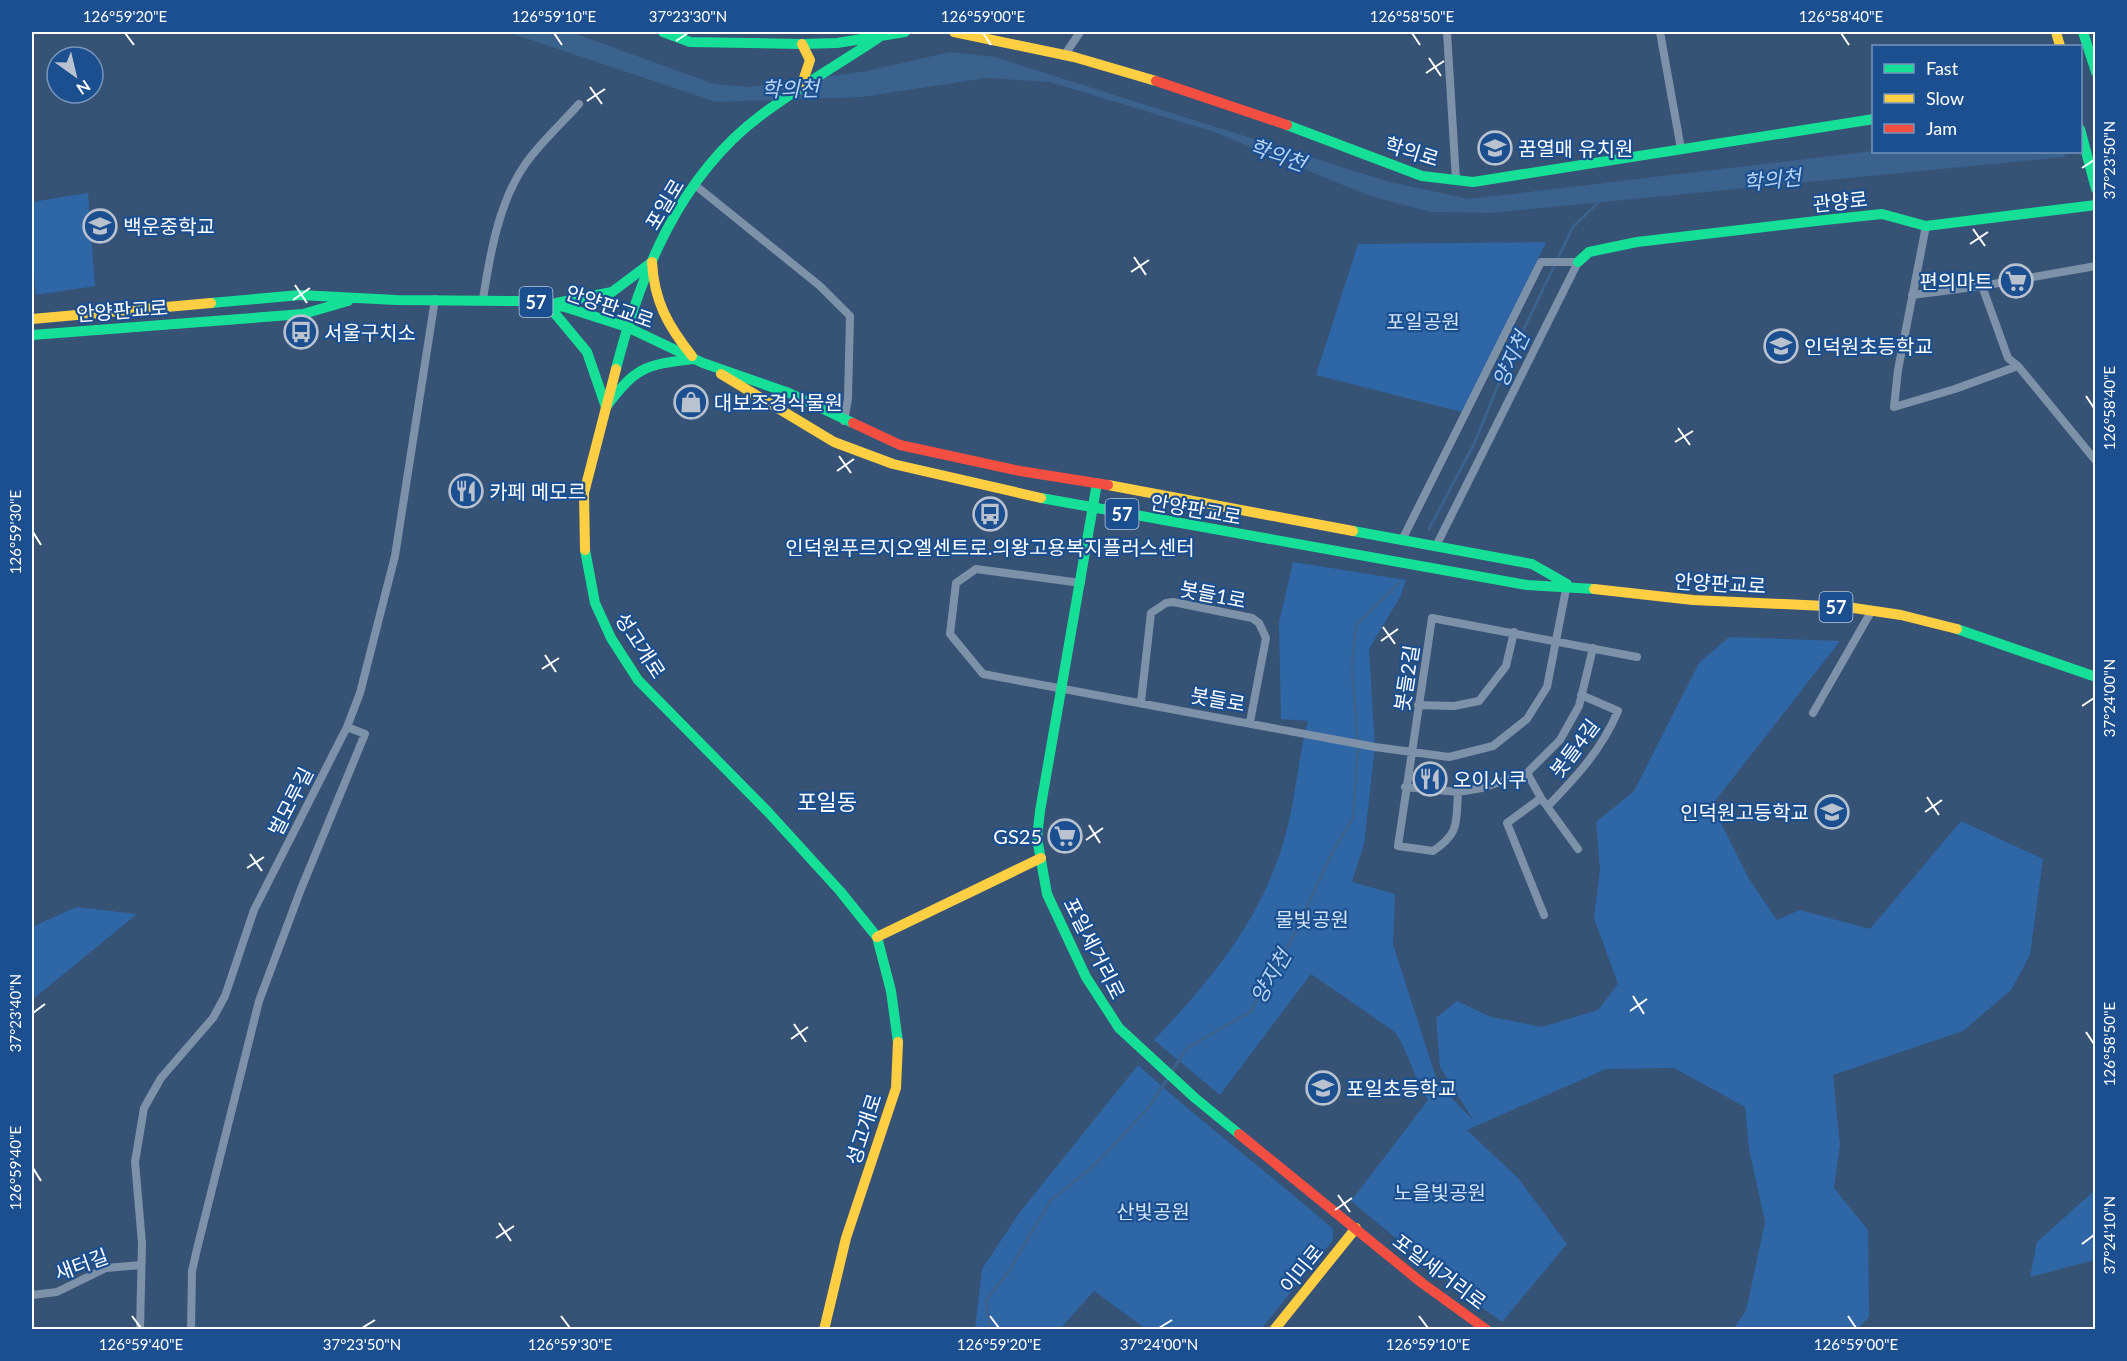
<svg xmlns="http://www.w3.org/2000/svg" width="2127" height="1361" viewBox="0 0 2127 1361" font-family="Lato,'Noto Sans KR',sans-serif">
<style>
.green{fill:#2f66a5}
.water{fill:#3b618d}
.pier{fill:#365274}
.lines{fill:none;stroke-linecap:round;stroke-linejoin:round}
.stream{stroke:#3b618d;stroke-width:3}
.street{stroke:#7d92a8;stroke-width:8}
.fast{stroke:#16e098;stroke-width:10}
.slow{stroke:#ffcf43;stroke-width:10}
.jam{stroke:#f24e42;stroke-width:10}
.ticks{fill:none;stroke:#fff;stroke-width:2}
.labels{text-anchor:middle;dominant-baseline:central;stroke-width:4.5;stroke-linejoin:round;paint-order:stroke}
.shield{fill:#1b4f8f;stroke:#bbcadd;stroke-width:1.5}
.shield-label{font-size:18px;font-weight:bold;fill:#fff}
.poi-label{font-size:20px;fill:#fff;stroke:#1b4f8f;text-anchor:start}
.street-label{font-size:20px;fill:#fff;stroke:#1b4f8f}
.park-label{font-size:20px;fill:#cfe3fa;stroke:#1b4f8f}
.water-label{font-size:21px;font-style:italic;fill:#b5d3f5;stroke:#1b4f8f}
.quarter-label{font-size:22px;fill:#fff;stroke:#1b4f8f}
.neatline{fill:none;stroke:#fff;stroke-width:2}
.ticks-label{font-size:15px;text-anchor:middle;fill:#fff}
</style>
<rect width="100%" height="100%" fill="#365274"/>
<path class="green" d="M88 193 95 286 36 295 32 261V202Z
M1546 242 1466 413 1316 375 1358 244Z
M1293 562 1406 580 1400 597 1369 649 1375 747 1364 844 1352 882 1395 894 1393 944 1438 1084 1474 1121 1440 1067 1436 1018 1457 1001 1491 1017 1542 1027 1598 1010 1618 984 1594 918 1600 869 1596 822 1634 791 1699 663 1729 637 1840 641 1712 805 1749 879 1777 920 1800 910 1870 929 1961 821 2043 859 2030 955 2011 990 1963 1031 1833 1075 1840 1145 1834 1188 1868 1230 1869 1317 1857 1329H1733L1746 1311 1765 1222 1749 1149 1745 1107 1674 1068 1606 1069 1467 1130 1518 1178 1567 1244 1502 1322 1463 1294 1351 1201 1428 1100C1414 1078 1409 1053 1395 1032L1311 974 1220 1095 1154 1040C1212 979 1264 916 1286 833 1296 796 1298 758 1308 721L1281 719 1279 623Z
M76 907 137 914 32 1000V927Z
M1138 1065C1201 1122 1269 1173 1333 1229V1240L1261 1329H1146L1094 1291 1060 1329H975L982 1269 1020 1212Z
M2095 1190V1260L2030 1277 2037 1242Z"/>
<path class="water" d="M507 32H571L714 84 749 87 867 71 950 52 995 57 1386 181 1469 199 1873 151 2095 154 1490 213 1431 212 1370 196 1214 132 1050 82 986 78 862 97 716 102Z"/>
<path class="pier" d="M2096 125V157L2066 160 2064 152H2080V126Z"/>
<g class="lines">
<path class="stream" d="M1429 529 1474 444 1505 368 1573 227 1601 200
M1171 1072 1187 1048 1250 1012 1286 951 1333 851 1353 818 1358 749 1352 666 1356 625 1399 583
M990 1330 986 1300 1009 1271 1050 1201 1096 1164 1149 1107 1168 1078"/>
<path class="street" d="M1447 32 1456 180
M1660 32 1681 149
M1064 56 1080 32
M695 185 820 286 850 316 848 399 844 421
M1926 226 1898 370 1894 407 1955 389 2018 366
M2096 266 1982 286 2008 358 2018 366 2096 461
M1912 295 1982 286
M483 299C490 254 499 201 526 163 541 142 562 123 579 104
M1402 540 1541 262H1578L1436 546
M1081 583 976 569 956 583 950 634 983 674 1375 747 1449 757 1493 746 1527 719 1547 687 1567 584
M1141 702 1151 613 1166 603 1173 602 1252 618 1259 623 1266 638 1250 722
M1418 705 1454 706 1479 701 1506 666 1514 632
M1813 713 1872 610
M1527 773 1541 798 1578 849
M1405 787 1458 792 1482 788 1527 773 1560 740 1579 706 1593 648
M1458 792C1456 823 1460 833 1433 851L1398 846 1432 618 1637 657
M1541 798 1507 823 1544 915
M1548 806C1577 776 1602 749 1618 711L1581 695
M32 1295 57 1292 106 1268 141 1265
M140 1330 142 1243 135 1162 144 1108 161 1078 213 1018 225 996 254 910 347 727 360 693 395 556 435 299
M191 1330 192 1271 197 1249 259 1001 301 889 365 734 347 727"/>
<path class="fast" d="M663 32 690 42 802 44 837 43 905 32
M2083 32 2096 72
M1287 125 1422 176 1473 182 1874 119
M2080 129 2096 189
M1578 262 1589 252 1637 242 1825 220 1882 214 1926 226 2096 205
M211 303 300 295 396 300 522 301 565 307 627 327 703 363 789 393 853 423
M556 303 612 292 652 262
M547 304 587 352 606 407
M32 335 303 314 348 301
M616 369C640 275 679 177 760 116 797 88 839 64 878 38L881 32
M606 407C636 367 644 365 693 359
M1097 483 1040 811 1037 838 1047 894 1086 977 1119 1028 1195 1098 1239 1134
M1041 498 1527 585 1594 589
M1353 531 1532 564 1567 584
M585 550 595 603 611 638 638 680 769 813 840 891 877 937 891 991 898 1042
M1957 629 2096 677"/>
<path class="slow" d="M954 32 1074 57 1156 81
M2056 32 2060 46
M801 87 810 60 802 44
M652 262C654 301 668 326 692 356
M32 319 211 303
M721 374 834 442 893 464 1041 498
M1108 485 1353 531
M585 550 584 493 616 369
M1594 589 1693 600 1847 607 1901 615 1957 629
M877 937 1041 858
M824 1330 846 1238 896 1088 898 1042
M1274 1330 1356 1228"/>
<path class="jam" d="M1156 81 1287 125
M853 423 900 445 1020 471 1108 485
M1239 1134 1422 1283 1487 1330"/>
</g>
<path class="ticks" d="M125 33 134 45M554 33 562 45M983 33 991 45M1412 33 1420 45M1841 33 1849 45M676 41 688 33M1429 58 1441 76M1426 73 1444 61M590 87 602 104M587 101 605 89M2082 168 2094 160M1973 229 1985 246M1970 244 1988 232M1134 257 1146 275M1131 272 1149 260M295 285 307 303M293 300 310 288M2086 396 2094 408M1678 428 1690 445M1675 442 1693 431M839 456 851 473M837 471 854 459M33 532 41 545M1383 627 1395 644M1381 641 1398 629M545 655 556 672M542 669 559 658M2082 706 2094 698M1927 797 1939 815M1925 812 1942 800M1089 825 1100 843M1086 840 1103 828M250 854 262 871M247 868 264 857M1633 996 1644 1014M1630 1011 1647 999M33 1013 45 1004M794 1024 806 1042M2086 1032 2094 1044M791 1039 808 1027M33 1168 41 1181M1338 1195 1350 1212M1335 1210 1352 1198M499 1223 511 1241M496 1238 514 1226M2082 1244 2094 1235M132 1316 141 1328M561 1316 570 1328M990 1316 999 1328M1419 1316 1428 1328M1848 1316 1856 1328M362 1328 375 1320M1159 1328 1172 1320"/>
<defs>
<symbol id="school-ring" viewBox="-11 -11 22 22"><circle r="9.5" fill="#1b4f8f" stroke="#b9c2ce" stroke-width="1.5"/><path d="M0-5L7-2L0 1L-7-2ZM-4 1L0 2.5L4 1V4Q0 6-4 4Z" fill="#b9c2ce"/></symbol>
<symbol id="supermarket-ring" viewBox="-11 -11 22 22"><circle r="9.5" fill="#1b4f8f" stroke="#b9c2ce" stroke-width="1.5"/><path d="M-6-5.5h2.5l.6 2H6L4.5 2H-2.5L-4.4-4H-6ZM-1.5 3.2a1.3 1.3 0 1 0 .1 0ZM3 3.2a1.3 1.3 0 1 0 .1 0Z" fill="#b9c2ce"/></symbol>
<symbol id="bus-ring" viewBox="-11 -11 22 22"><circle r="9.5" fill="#1b4f8f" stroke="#b9c2ce" stroke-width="1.5"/><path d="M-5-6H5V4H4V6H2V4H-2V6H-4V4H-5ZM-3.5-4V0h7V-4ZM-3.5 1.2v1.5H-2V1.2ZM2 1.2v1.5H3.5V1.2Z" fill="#b9c2ce"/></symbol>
<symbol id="shop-ring" viewBox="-11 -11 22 22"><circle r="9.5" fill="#1b4f8f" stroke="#b9c2ce" stroke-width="1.5"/><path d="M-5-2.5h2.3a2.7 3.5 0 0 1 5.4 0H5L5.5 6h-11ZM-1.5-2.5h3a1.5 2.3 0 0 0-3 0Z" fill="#b9c2ce"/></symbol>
<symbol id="restaurant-ring" viewBox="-11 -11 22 22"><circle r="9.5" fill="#1b4f8f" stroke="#b9c2ce" stroke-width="1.5"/><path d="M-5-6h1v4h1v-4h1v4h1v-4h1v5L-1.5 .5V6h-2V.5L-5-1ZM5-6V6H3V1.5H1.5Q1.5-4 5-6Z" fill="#b9c2ce"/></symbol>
</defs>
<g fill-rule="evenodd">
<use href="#school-ring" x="1476" y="129" width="38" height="38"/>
<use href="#school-ring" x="81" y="207" width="38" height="38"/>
<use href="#supermarket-ring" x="1997" y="262" width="38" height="38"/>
<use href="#bus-ring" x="282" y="313" width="38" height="38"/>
<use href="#school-ring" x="1762" y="327" width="38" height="38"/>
<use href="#shop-ring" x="672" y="383" width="38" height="38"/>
<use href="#restaurant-ring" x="447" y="472" width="38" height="38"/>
<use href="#bus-ring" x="971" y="495" width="38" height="38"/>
<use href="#restaurant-ring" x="1411" y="760" width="38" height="38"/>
<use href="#school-ring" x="1813" y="793" width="38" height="38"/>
<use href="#supermarket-ring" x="1046" y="817" width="38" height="38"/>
<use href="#school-ring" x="1304" y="1069" width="38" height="38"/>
</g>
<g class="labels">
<g class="shield">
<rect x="519.5" y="287" width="33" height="30" rx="4.5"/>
<rect x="1105.5" y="499" width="33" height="30" rx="4.5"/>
<rect x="1819.5" y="592" width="33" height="30" rx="4.5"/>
</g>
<g class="shield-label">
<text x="536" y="302">57</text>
<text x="1122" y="514">57</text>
<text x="1836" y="607">57</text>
</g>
<g class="poi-label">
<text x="1518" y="148">꿈열매 유치원</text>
<text x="123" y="226">백운중학교</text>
<text x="1993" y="281" text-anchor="end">편의마트</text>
<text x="324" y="332">서울구치소</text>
<text x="1804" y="346">인덕원초등학교</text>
<text x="714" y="402">대보조경식물원</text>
<text x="489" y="491">카페 메모르</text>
<text x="990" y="547" text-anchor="middle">인덕원푸르지오엘센트로.의왕고용복지플러스센터</text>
<text x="1453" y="779">오이시쿠</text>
<text x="1809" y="812" text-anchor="end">인덕원고등학교</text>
<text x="1042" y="836" text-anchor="end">GS25</text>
<text x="1346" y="1088">포일초등학교</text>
</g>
<g class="street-label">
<text transform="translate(1412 151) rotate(17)">학의로</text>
<text transform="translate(1840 201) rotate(-6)">관양로</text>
<text transform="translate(664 204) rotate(-59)">포일로</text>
<text transform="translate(610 306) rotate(19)">안양판교로</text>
<text transform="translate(122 310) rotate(-4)">안양판교로</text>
<text transform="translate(1196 509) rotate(10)">안양판교로</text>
<text transform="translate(1720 583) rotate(3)">안양판교로</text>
<text transform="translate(1213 594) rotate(11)">봇들1로</text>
<text transform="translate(641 645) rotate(57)">성고개로</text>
<text transform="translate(1406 678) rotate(-81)">봇들2길</text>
<text transform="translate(1218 699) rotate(10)">봇들로</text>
<text transform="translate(1574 748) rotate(-53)">봇들4길</text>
<text transform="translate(290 801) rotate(-63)">벌모루길</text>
<text transform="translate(1095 948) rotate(63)">포일세거리로</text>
<text transform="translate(863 1129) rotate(-72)">성고개로</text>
<text transform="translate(81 1264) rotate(-20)">새터길</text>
<text transform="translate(1301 1268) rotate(-51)">이미로</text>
<text transform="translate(1440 1271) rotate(37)">포일세거리로</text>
</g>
<g class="park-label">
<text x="1423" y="321">포일공원</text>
<text x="1312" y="919">물빛공원</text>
<text x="1440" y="1192">노을빛공원</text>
<text x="1153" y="1211">산빛공원</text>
</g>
<g class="water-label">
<text transform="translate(790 88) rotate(-1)">학의천</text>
<text transform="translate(1278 154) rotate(19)">학의천</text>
<text transform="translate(1772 179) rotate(-6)">학의천</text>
<text transform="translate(1510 359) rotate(-65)">양지천</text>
<text transform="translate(1270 976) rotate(-60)">양지천</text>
</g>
<g class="quarter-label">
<text x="827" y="801">포일동</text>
</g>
</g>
<rect width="2127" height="1361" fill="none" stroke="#1b4f8f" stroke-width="66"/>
<rect x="1872" y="45" width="210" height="108" fill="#1b4f8f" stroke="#7695bc" stroke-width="1.5"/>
<rect x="1884" y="64" width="30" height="9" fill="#16e098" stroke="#7695bc" stroke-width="1.5"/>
<text x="1926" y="75" font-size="18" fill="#ffffff">Fast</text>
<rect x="1884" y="94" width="30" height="9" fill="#ffcf43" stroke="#7695bc" stroke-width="1.5"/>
<text x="1926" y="105" font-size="18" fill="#ffffff">Slow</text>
<rect x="1884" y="124" width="30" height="9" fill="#f24e42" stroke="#7695bc" stroke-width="1.5"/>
<text x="1926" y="135" font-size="18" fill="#ffffff">Jam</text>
<g transform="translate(75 75) rotate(146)"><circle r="28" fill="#1b4f8f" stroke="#7695bc" stroke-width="1.5"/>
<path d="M0-4.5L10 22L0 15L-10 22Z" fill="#b9c2ce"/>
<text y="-9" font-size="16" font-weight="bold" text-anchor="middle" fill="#ffffff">N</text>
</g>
<rect x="33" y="33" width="2061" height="1295" class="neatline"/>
<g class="ticks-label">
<text x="125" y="22">126°59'20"E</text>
<text x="554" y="22">126°59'10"E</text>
<text x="688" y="22">37°23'30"N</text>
<text x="983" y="22">126°59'00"E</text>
<text x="1412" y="22">126°58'50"E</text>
<text x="1841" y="22">126°58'40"E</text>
<text transform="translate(2110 160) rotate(-90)" y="5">37°23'50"N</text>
<text transform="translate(2110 408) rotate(-90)" y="5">126°58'40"E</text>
<text transform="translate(16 532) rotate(-90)" y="5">126°59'30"E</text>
<text transform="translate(2110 698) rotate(-90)" y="5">37°24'00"N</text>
<text transform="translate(16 1013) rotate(-90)" y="5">37°23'40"N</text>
<text transform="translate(2110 1044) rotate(-90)" y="5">126°58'50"E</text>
<text transform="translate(16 1168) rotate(-90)" y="5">126°59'40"E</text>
<text transform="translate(2110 1235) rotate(-90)" y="5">37°24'10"N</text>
<text x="141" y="1350">126°59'40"E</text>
<text x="362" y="1350">37°23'50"N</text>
<text x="570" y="1350">126°59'30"E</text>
<text x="999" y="1350">126°59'20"E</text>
<text x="1159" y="1350">37°24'00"N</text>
<text x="1428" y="1350">126°59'10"E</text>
<text x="1856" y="1350">126°59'00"E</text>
</g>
</svg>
